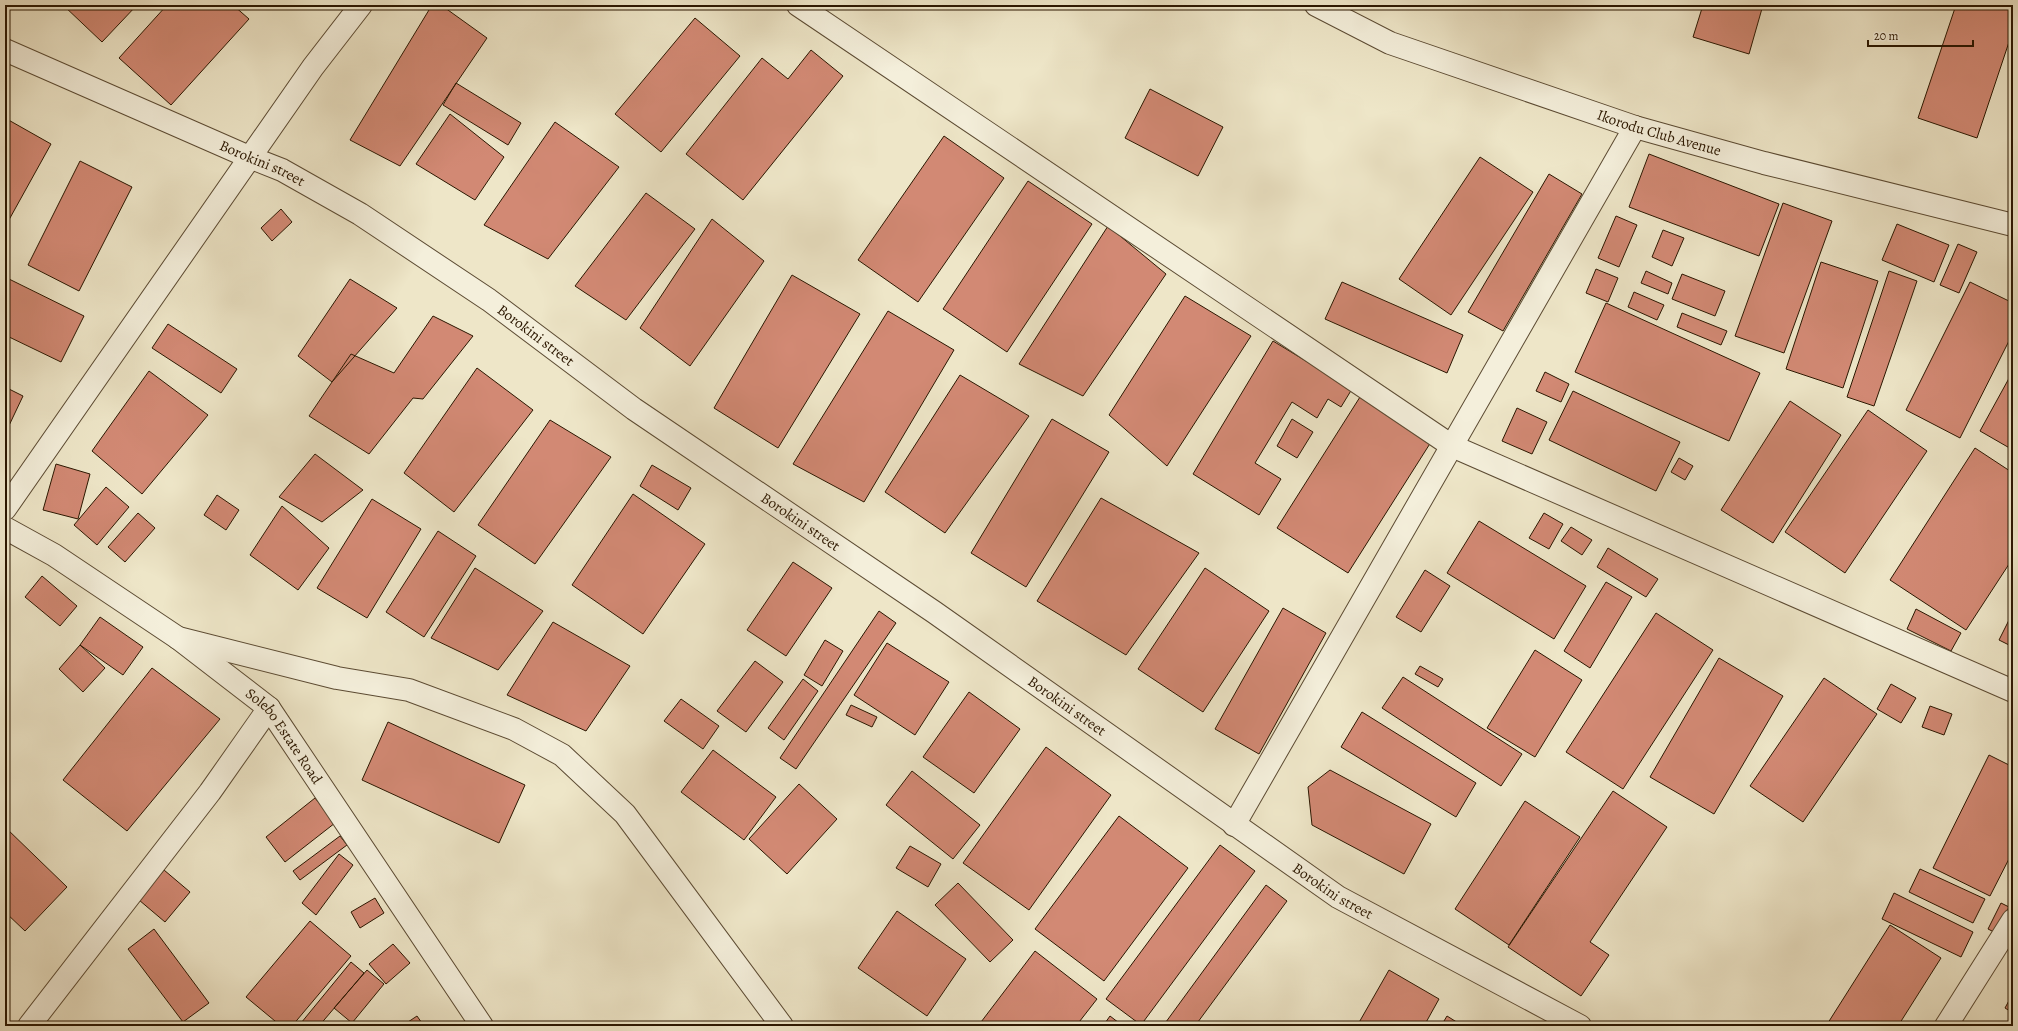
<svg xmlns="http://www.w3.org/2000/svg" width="2018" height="1031" viewBox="0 0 2018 1031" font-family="Alegreya,serif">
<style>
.building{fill:#d28974;stroke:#2b1701}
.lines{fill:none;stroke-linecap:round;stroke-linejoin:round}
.minor-casing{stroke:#5c4b33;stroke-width:24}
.minor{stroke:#f4efdb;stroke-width:22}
.labels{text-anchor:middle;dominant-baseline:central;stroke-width:3;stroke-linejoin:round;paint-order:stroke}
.street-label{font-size:15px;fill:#2b1701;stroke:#f4efdb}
</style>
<rect width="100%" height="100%" fill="#eee6c8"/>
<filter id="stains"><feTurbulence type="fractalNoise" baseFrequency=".005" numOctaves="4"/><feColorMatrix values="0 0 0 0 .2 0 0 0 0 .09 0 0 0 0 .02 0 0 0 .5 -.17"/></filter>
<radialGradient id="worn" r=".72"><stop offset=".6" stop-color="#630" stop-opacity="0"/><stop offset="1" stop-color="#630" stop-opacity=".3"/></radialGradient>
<path class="building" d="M63 5H137L102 42Z
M167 5H233L249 19 171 105 119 58Z
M432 5H441L487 38 400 166 350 140Z
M1703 5H1763L1749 54 1693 37Z
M1956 5H2004L2013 8V30L1977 138 1918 118Z
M695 18 740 56 661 152 615 114Z
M811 50 843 76 743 200 686 154 762 58 788 79Z
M456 83 521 123 508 145 443 105Z
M1150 89 1223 127 1198 176 1125 138Z
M450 114 504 157 475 200 416 164Z
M5 118 51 144 5 227Z
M555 122 619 167 548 259 484 225Z
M944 136 1004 178 918 302 858 260Z
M1649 154 1779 204 1759 256 1629 207Z
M1480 157 1533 192 1451 315 1399 279Z
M80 161 132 187 79 291 28 265Z
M1549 174 1582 194 1503 331 1468 312Z
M1028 181 1092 224 1007 352 943 309Z
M646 193 695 229 626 320 575 286Z
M1783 203 1832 221 1784 353 1735 336Z
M281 209 292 222 272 241 261 228Z
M1616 216 1637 225 1619 267 1598 258Z
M712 219 764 261 690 366 640 328Z
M1897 224 1949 245 1934 282 1882 260Z
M1108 226 1166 274 1083 396 1019 364Z
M1663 230 1684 238 1672 266 1652 257Z
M1958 244 1977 252 1959 293 1940 285Z
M1821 262 1878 281 1843 388 1786 369Z
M1596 269 1618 278 1608 302 1586 293Z
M1646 271 1672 283 1668 294 1641 283Z
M1889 271 1917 281 1874 406 1847 397Z
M1682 274 1725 291 1715 316 1672 299Z
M792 275 860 314 778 448 714 408Z
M9 279 84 316 61 362 5 335V286Z
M350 279 397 308 332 382 298 356Z
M1342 282 1463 335 1447 373 1325 319Z
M1970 282 2013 303V333L1960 438 1906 410Z
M1634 292 1664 305 1657 320 1628 307Z
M1185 296 1251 336 1167 466 1109 415Z
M1606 303 1760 373 1729 441 1575 372Z
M888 311 954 350 864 502 793 464Z
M1682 313 1727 331 1721 345 1677 327Z
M433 316 473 336 423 399 413 398 369 454 309 416 351 354 394 373Z
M168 324 237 369 221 393 152 348Z
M1273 341 1352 389 1341 407 1328 399 1317 418 1292 402 1255 463 1281 479 1259 515 1193 474Z
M477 368 533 410 454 512 404 473Z
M149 371 208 415 142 494 92 451Z
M2013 371V450L1980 431Z
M1545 372 1569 384 1561 402 1536 391Z
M960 375 1029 416 945 533 885 492Z
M5 387 23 396 5 434Z
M1573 391 1680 442 1656 491 1549 440Z
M1360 397 1431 442 1348 573 1277 528Z
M1790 401 1841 435 1773 543 1721 510Z
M1517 408 1547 422 1532 454 1502 441Z
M1868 410 1927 451 1845 573 1785 532Z
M1052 419 1109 452 1026 587 971 553Z
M1292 419 1313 432 1297 458 1277 446Z
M550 420 611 457 535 564 478 525Z
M1975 448 2013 473V558L1966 630 1890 580Z
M315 454 363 490 322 522 279 497Z
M1679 458 1693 466 1685 480 1671 472Z
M56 464 90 474 78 519 43 510Z
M652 465 691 488 678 510 640 486Z
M106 487 129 507 97 545 74 525Z
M633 494 705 544 643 634 572 585Z
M217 495 239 510 226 530 204 515Z
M1101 498 1199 553 1126 655 1037 601Z
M372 499 421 529 367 618 317 588Z
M282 506 329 548 298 590 250 555Z
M138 513 155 528 125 562 108 547Z
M1544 513 1563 524 1549 549 1529 538Z
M1479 521 1586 586 1554 639 1447 573Z
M1571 527 1592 540 1582 555 1561 541Z
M438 531 476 556 424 637 386 612Z
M1608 548 1658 579 1646 597 1597 567Z
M793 562 832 588 786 656 747 630Z
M475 568 543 611 498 670 431 638Z
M1205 568 1269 611 1203 712 1138 669Z
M1425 570 1450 586 1421 632 1396 617Z
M42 576 77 606 60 626 25 597Z
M1606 582 1632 597 1590 668 1564 651Z
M1283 608 1326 633 1259 754 1215 729Z
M1916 609 1961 633 1951 651 1907 629Z
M879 611 896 623 796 769 780 758Z
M2013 612V647L1999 640Z
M1656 613 1713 650 1623 789 1566 752Z
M100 617 143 647 123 675 80 645Z
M553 622 630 666 586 731 507 695Z
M825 640 843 651 822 686 804 675Z
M887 643 949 682 915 735 854 695Z
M80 645 105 668 83 692 59 669Z
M1535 650 1582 680 1535 757 1487 728Z
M1719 658 1783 696 1714 814 1650 777Z
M755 661 783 682 746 732 717 711Z
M1420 666 1443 679 1438 687 1415 674Z
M152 668 220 719 127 831 63 780Z
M1403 677 1522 754 1501 786 1382 708Z
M1824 678 1877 714 1803 822 1750 786Z
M803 679 818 691 784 740 768 728Z
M1891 684 1916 698 1901 723 1877 709Z
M969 692 1020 729 974 793 923 757Z
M681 699 719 726 703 749 664 721Z
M851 705 877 717 872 727 846 715Z
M1930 706 1952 714 1944 735 1922 727Z
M1362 712 1476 783 1456 817 1341 747Z
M388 722 525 785 499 843 362 780Z
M1046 747 1111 795 1029 910 963 863Z
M713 750 776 797 744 840 681 792Z
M1989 755 2013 767V851L1990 896 1933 868Z
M1330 770 1431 824 1404 874 1312 825 1308 787Z
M912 771 980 825 953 859 886 805Z
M799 784 837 819 787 874 749 839Z
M1613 791 1667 827 1590 942 1609 955 1581 996 1508 947Z
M315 798 335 823 285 862 266 837Z
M1525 801 1580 837 1509 945 1455 909Z
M1119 816 1188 868 1104 981 1035 929Z
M5 827 67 887 25 931 5 912Z
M340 836 347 845 300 880 293 871Z
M1220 845 1255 871 1141 1025 1106 999Z
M910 846 941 864 928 887 896 868Z
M339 854 353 865 316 915 302 903Z
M1920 869 1985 899 1973 923 1909 892Z
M164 870 190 892 165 922 139 900Z
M958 883 1013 940 990 962 935 905Z
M1266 885 1287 901 1195 1026H1163Z
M1894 893 1973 932 1961 957 1882 919Z
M375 898 384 913 360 928 351 912Z
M2001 903 2009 907 1996 933 1988 929Z
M897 911 966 959 927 1016 858 968Z
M310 921 351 956 292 1026H281L246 997Z
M1890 925 1941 958 1898 1026H1826Z
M154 929 209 1003 183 1022 128 949Z
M393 944 410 963 386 984 369 964Z
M1035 951 1097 999 1076 1026H978Z
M351 962 364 973 319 1026H305L301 1023Z
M367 970 384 984 352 1023 334 1008Z
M1389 970 1439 999 1424 1026H1357Z
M2012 995 2013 996V1013L2005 1008Z
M417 1016 424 1026H402Z
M1110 1016 1123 1026H1103Z
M1447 1016 1463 1026H1441Z"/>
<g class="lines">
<defs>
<g id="minor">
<path d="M798 5 1452 446 2013 691"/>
<path id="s1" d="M1316 5 1390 43 1635 127 1764 163 2013 225"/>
<path id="s2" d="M5 50 249 157 282 170 360 214 489 300 634 409 934 612 1338 897 1580 1026"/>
<path d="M5 509 313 67 361 5"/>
<path id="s3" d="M5 528 54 555 178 638 269 708 482 1026"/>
<path d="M178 638 337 678 409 690 514 729 562 755 625 814 782 1026"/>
<path d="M1234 825 1635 127"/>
<path d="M29 1026 210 792 269 708"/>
<path d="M1946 1026 2013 920"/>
</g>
</defs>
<use href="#minor" class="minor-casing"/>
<use href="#minor" class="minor"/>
</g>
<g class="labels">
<g class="street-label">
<text stroke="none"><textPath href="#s1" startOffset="367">Ikorodu Club Avenue</textPath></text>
<text stroke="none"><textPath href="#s2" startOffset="281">Borokini street</textPath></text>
<text stroke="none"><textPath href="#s2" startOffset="605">Borokini street</textPath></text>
<text stroke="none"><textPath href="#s2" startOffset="929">Borokini street</textPath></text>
<text stroke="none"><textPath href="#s2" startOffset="1253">Borokini street</textPath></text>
<text stroke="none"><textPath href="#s3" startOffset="351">Solebo Estate Road</textPath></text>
<text stroke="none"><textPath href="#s2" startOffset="1577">Borokini street</textPath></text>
</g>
</g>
<rect width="2018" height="1031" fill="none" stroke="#eee6c8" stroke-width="20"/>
<rect x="6" y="6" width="2006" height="1019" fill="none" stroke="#2b1701" stroke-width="2"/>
<rect x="10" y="10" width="1998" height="1011" fill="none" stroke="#2b1701"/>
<path d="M1868 40v6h105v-6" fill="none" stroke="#2b1701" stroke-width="2"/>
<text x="1874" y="40" font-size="12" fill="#2b1701" stroke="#f4efdb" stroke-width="3" paint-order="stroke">20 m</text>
<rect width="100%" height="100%" filter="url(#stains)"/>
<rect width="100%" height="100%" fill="url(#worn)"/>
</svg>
